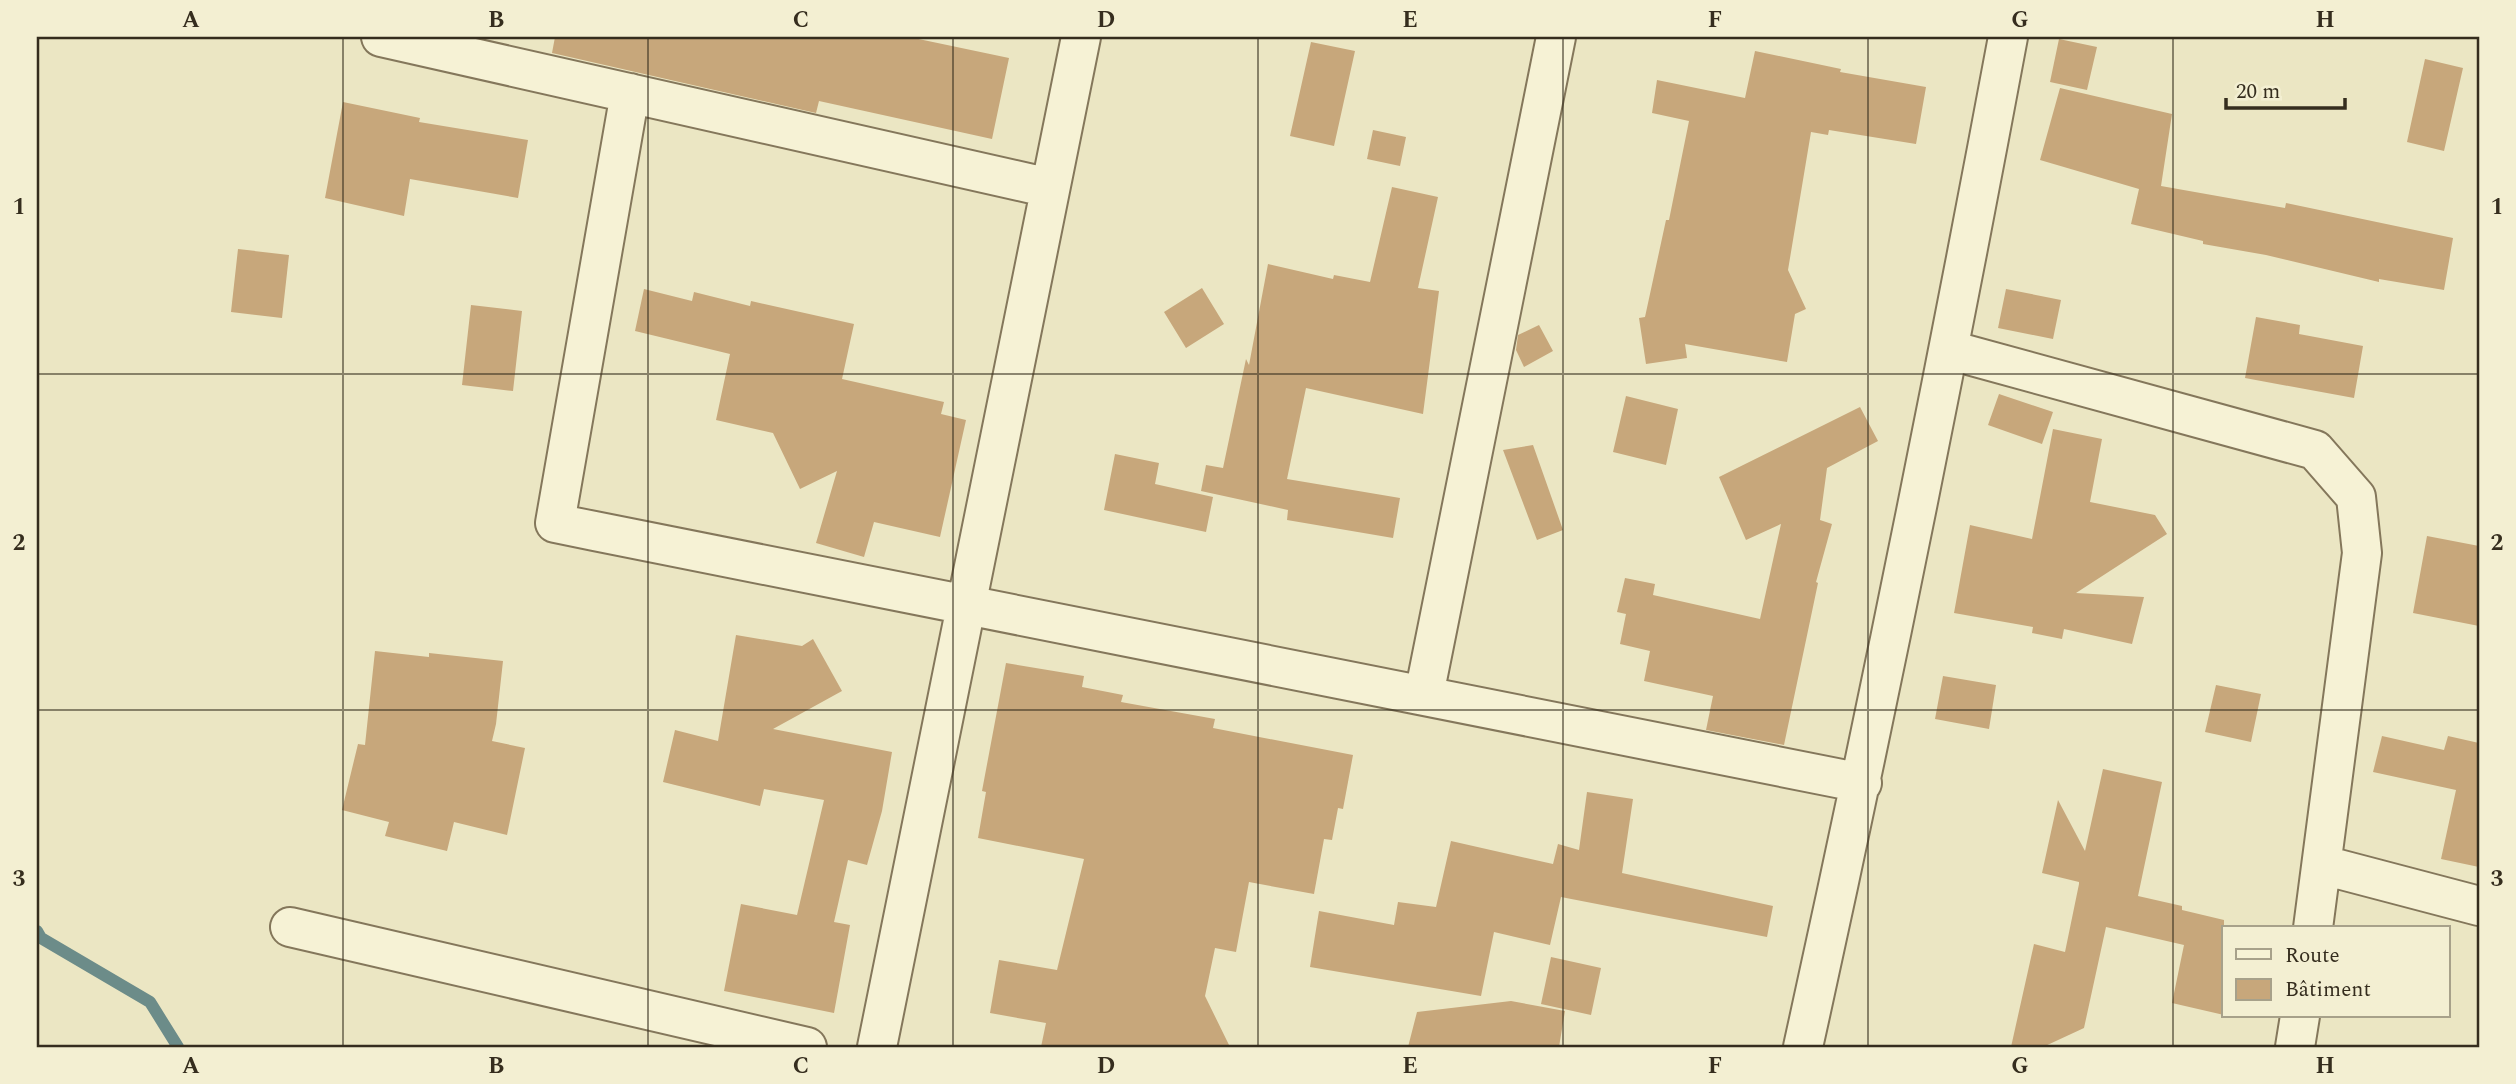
<svg xmlns="http://www.w3.org/2000/svg" width="2516" height="1084" viewBox="0 0 2516 1084" font-family="Spectral,serif">
<style>
.lines{fill:none;stroke-linecap:round;stroke-linejoin:round}
.stream{stroke:#6c8c89;stroke-width:12}
.building{fill:#c7a77b}
.minor-casing{stroke:#84775b;stroke-width:42}
.minor{stroke:#f6f2d5;stroke-width:38}
.grid{fill:none;stroke:#352d1e;stroke-width:2;stroke-opacity:0.55}
.neatline{fill:none;stroke:#352d1e;stroke-width:2.5}
.grid-label{font-size:23px;text-anchor:middle;font-weight:bold;fill:#352d1e}
</style>
<rect width="100%" height="100%" fill="#ebe6c3"/>
<g class="lines">
<path class="stream" d="M37 931 41 938 150 1002 178 1047"/>
</g>
<path class="building" d="M555 37H909L1009 58 992 139 819 101 816 113 552 53Z
M2059 39 2097 47 2087 90 2050 82Z
M1311 42 1355 51 1334 146 1290 136Z
M1755 51 1841 69 1840 72 1926 87 1916 144 1829 130 1828 135 1811 132 1788 270 1806 309 1795 314 1787 362 1685 344 1687 358 1646 364 1639 318 1645 317 1666 220H1669L1689 121 1652 113 1657 80 1745 98Z
M2425 59 2463 68 2444 151 2407 142Z
M2060 88 2172 114 2161 186 2285 208 2286 203 2453 238 2444 290 2379 279V282L2266 255 2203 244V241L2131 224 2139 189 2040 160Z
M343 102 420 118 419 122 528 140 518 198 410 179 404 216 325 198Z
M1373 130 1406 137 1400 166 1367 159Z
M1392 187 1438 197 1418 288 1439 291 1423 414 1306 388 1287 479 1400 498 1393 538 1287 520 1288 510 1201 491 1206 465 1223 468 1246 359 1249 365 1268 264 1333 279 1334 275 1370 282Z
M238 249 289 255 282 318 231 312Z
M1202 288 1224 324 1186 348 1164 312Z
M644 289 692 301 694 292 750 306 751 301 854 324 842 379 944 402 941 414 966 420 940 537 874 522 864 557 816 543 837 471 800 489 773 433 716 420 730 354 635 331Z
M2006 289 2061 300 2053 339 1998 328Z
M471 305 522 311 513 391 462 385Z
M2256 317 2300 325 2299 334 2363 346 2354 398 2245 378Z
M1539 325 1553 351 1524 367 1516 350 1518 335Z
M1999 394 2053 412 2042 444 1988 425Z
M1626 396 1678 409 1666 465 1613 452Z
M1860 407 1878 441 1827 468 1820 520 1832 524 1816 582 1818 583 1784 745 1706 730 1713 696 1644 681 1650 651 1620 644 1626 614 1617 612 1625 578 1655 584 1653 595 1760 619 1781 524 1746 540 1719 477Z
M2053 429 2102 439 2090 502 2155 515 2167 534 2076 593 2144 597 2132 644 2064 629 2062 639 2032 633 2033 627 1954 613 1970 525 2032 539Z
M1533 445 1563 530 1537 540 1503 450Z
M1115 454 1159 463 1155 484 1213 497 1206 532 1104 510Z
M2427 536 2479 546V626L2413 613Z
M736 635 802 646 813 639 842 691 773 729 892 752 882 811 867 865 848 860 834 922 850 925 834 1013 724 991 741 904 797 915 824 800 764 789 760 806 663 782 675 730 718 741Z
M375 651 429 657V653L503 661 496 724 492 741 525 748 507 835 454 822 447 851 385 836 389 822 342 810 358 744 365 745Z
M1006 663 1084 676 1082 687 1123 695 1121 702 1215 719 1213 728 1353 755 1343 809 1338 808 1332 840 1324 839 1314 894 1249 882 1236 952 1215 948 1205 996 1230 1047H1041L1046 1023 990 1013 999 960 1057 970 1084 859 978 838 986 792 982 791Z
M1943 676 1996 685 1989 729 1935 719Z
M2216 685 2261 694 2251 742 2205 732Z
M2382 736 2444 750 2448 736 2479 743V867L2441 859 2456 790 2373 772Z
M2103 769 2162 782 2138 896 2182 906V910L2224 920V1015L2172 1003 2184 945 2106 927 2084 1028 2043 1047H2011L2034 944 2065 952 2079 884V882L2042 873 2058 800 2085 851Z
M1587 792 1633 799 1622 873 1773 906 1767 937 1561 897 1550 945 1494 932 1481 996 1310 967 1319 911 1394 925 1398 902 1436 907 1451 841 1553 864 1558 844 1579 850Z
M1551 957 1601 968 1591 1015 1541 1004Z
M1511 1001 1565 1011 1559 1047H1408L1417 1012Z"/>
<g class="lines">
<defs>
<path id="minor" d="M381 37 1050 188
M630 93 555 523C990 612 1426 696 1862 783
M1950 350 2315 450 2356 497 2362 553 2313 928
M1424 695 1556 37
M2323 865 2479 906
M290 927 807 1047
M877 1047 1081 37
M1803 1047C1877 712 1945 375 2008 37
M2295 1047 2300 1016"/>
</defs>
<use href="#minor" class="minor-casing"/>
<use href="#minor" class="minor"/>
</g>
<path class="grid" d="M343 37V1047M648 37V1047M953 37V1047M1258 37V1047M1563 37V1047M1868 37V1047M2173 37V1047M37 374H2479M37 710H2479"/>
<rect width="2516" height="1084" fill="none" stroke="#f3efd2" stroke-width="77"/>
<rect x="2222" y="926" width="228" height="91" fill="#f3efd2" stroke="#a7a18a" stroke-width="2"/>
<rect x="2236" y="949" width="35" height="10" fill="#f6f2d5" stroke="#a7a18a" stroke-width="2"/>
<text x="2285" y="962" font-size="21" fill="#352d1e">Route</text>
<rect x="2236" y="979" width="35" height="21" fill="#c7a77b" stroke="#a7a18a" stroke-width="2"/>
<text x="2285" y="996" font-size="21" fill="#352d1e">Bâtiment</text>
<path d="M2226 98v10h119v-10" fill="none" stroke="#352d1e" stroke-width="3.5"/>
<text x="2236" y="98" font-size="21" fill="#352d1e" stroke="#f3efd2" stroke-width="5" paint-order="stroke">20 m</text>
<rect x="38" y="38" width="2440" height="1008" class="neatline"/>
<g class="grid-label">
<text x="191" y="27">A</text>
<text x="496" y="27">B</text>
<text x="801" y="27">C</text>
<text x="1106" y="27">D</text>
<text x="1410" y="27">E</text>
<text x="1715" y="27">F</text>
<text x="2020" y="27">G</text>
<text x="2325" y="27">H</text>
<text x="19" y="214">1</text>
<text x="2497" y="214">1</text>
<text x="19" y="550">2</text>
<text x="2497" y="550">2</text>
<text x="19" y="886">3</text>
<text x="2497" y="886">3</text>
<text x="191" y="1073">A</text>
<text x="496" y="1073">B</text>
<text x="801" y="1073">C</text>
<text x="1106" y="1073">D</text>
<text x="1410" y="1073">E</text>
<text x="1715" y="1073">F</text>
<text x="2020" y="1073">G</text>
<text x="2325" y="1073">H</text>
</g>
</svg>
